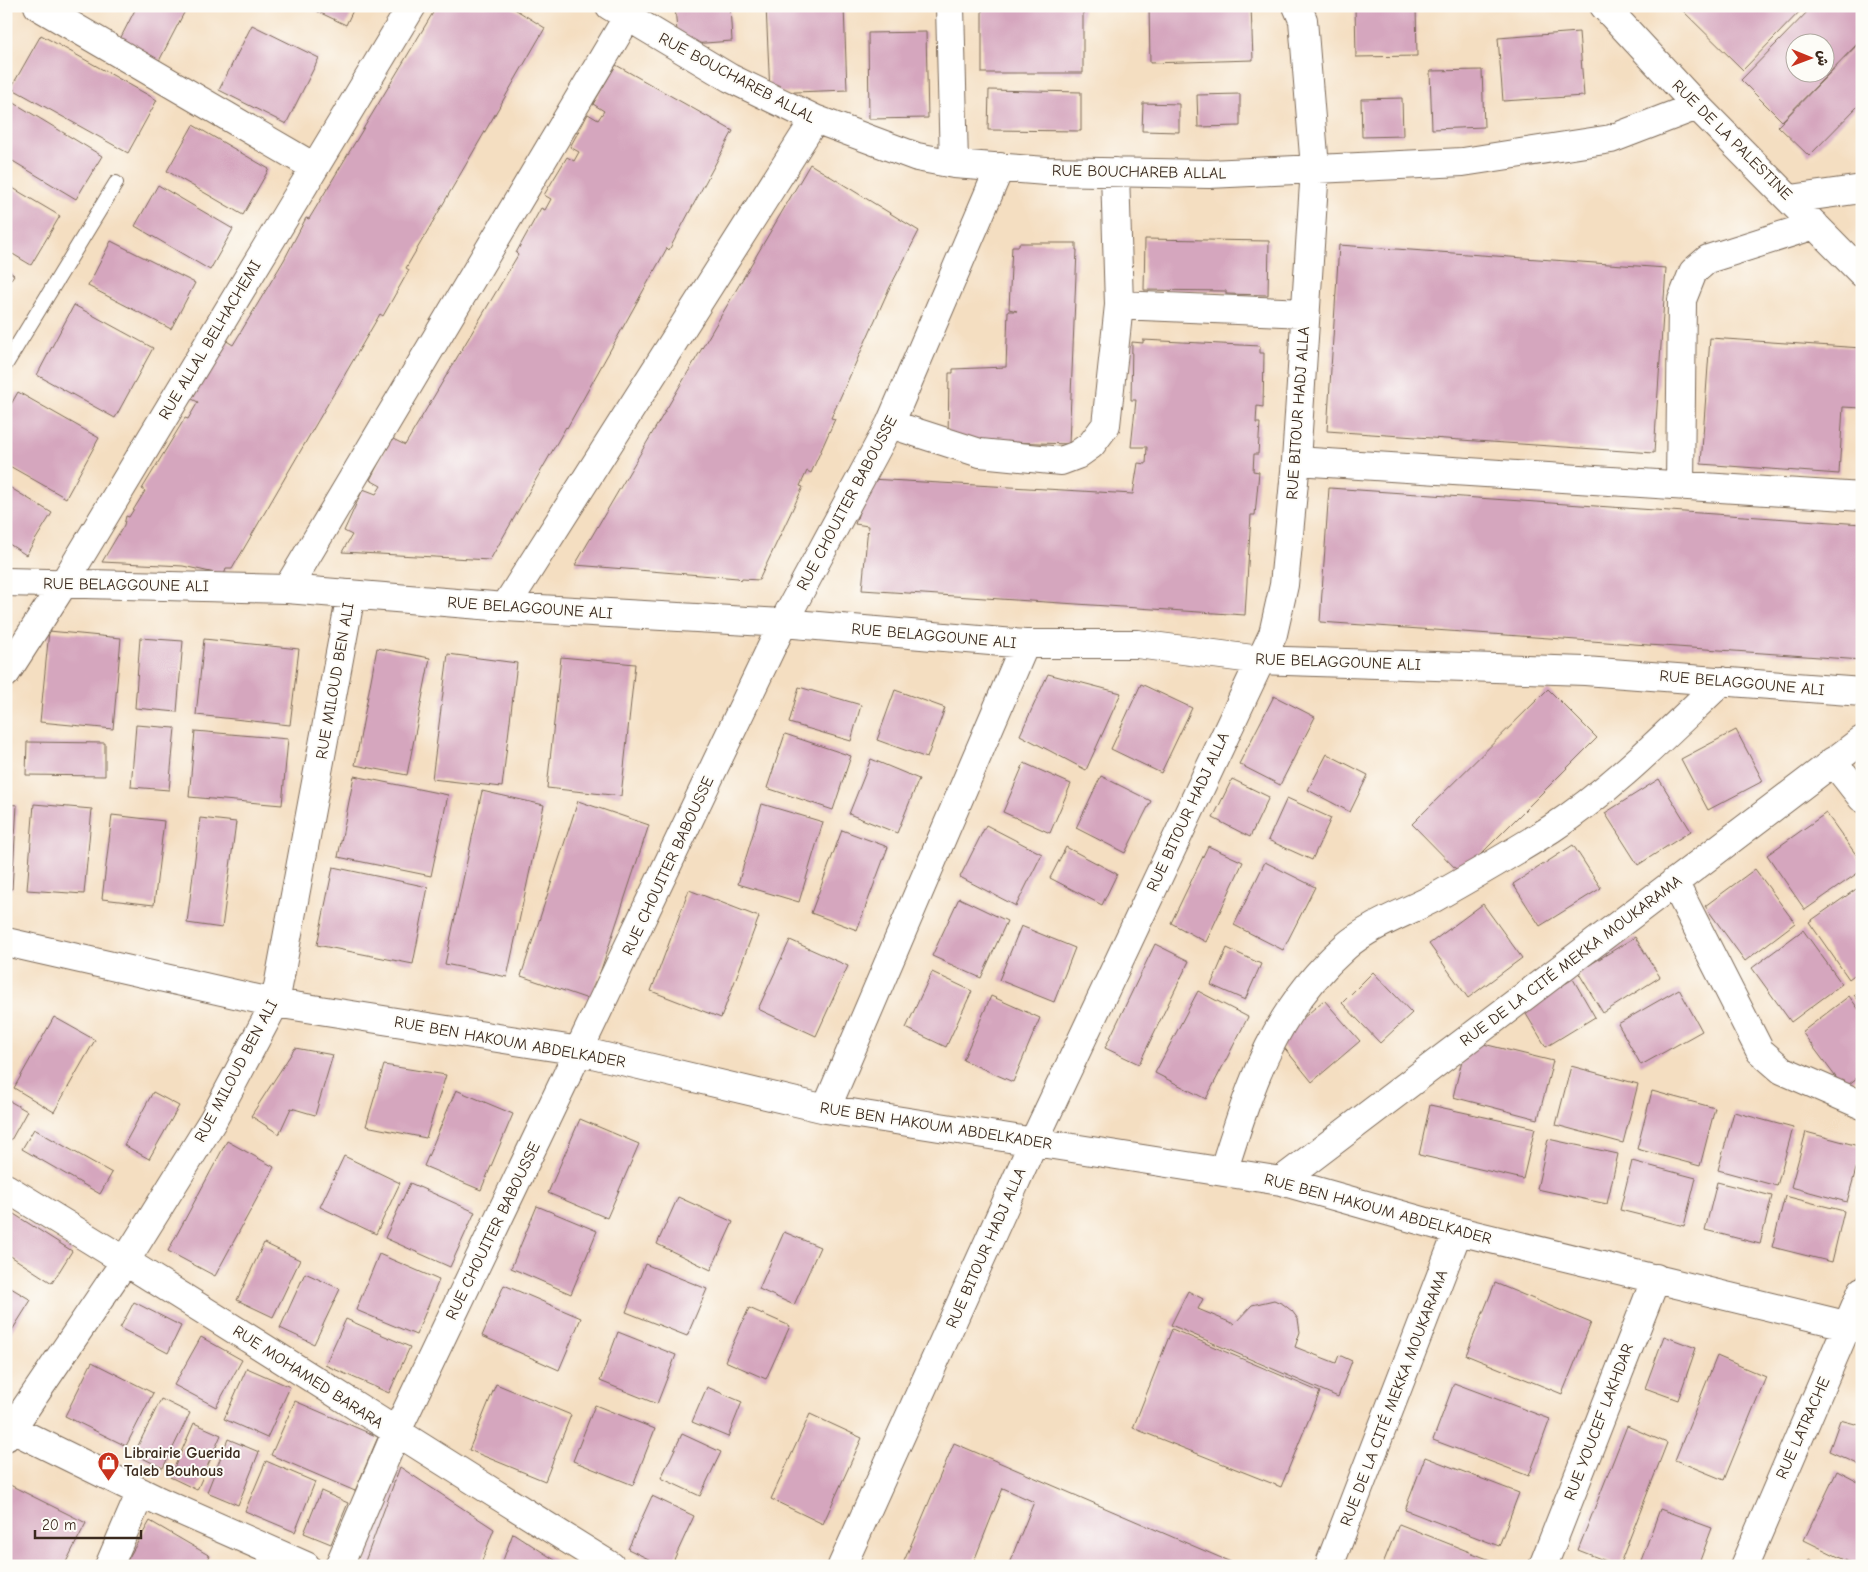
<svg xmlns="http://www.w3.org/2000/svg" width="1868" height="1572" viewBox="0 0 1868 1572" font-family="'Comic Neue','Playpen Sans Arabic',sans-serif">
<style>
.building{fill:#d5a6be;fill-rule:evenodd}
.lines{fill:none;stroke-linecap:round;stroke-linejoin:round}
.lane-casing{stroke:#7c6957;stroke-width:16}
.street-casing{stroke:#7c6957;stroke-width:30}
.lane{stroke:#fff;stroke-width:14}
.street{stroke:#fff;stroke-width:28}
.labels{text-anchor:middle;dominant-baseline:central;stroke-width:4;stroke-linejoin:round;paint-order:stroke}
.street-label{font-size:16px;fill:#3b2a1e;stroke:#fdfcf7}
.poi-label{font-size:16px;font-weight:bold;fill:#3b2a1e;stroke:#fdfcf7;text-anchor:start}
</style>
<rect width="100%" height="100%" fill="#fdfcf7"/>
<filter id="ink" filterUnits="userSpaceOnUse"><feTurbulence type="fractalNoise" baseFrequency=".02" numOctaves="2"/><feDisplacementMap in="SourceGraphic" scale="10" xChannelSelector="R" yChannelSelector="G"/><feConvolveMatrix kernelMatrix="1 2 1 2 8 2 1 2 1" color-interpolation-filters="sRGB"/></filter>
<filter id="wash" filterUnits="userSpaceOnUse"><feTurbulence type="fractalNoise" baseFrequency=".0096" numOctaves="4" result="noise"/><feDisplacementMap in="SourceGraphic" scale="20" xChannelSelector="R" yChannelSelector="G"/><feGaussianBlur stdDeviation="1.12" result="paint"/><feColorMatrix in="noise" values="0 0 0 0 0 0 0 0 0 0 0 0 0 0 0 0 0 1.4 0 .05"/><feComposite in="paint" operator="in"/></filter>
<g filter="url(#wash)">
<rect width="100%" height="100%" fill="#f4dec1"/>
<g id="blocks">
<path class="building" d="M137 6 187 7 159 61 119 41Z
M306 6H355L346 25Z
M437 6H510L545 28 406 268 409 270 383 316 380 314 232 569H226L224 575 183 566 102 562 124 525 126 516 129 517 145 491 142 489 185 418 188 419 198 402 192 399 225 340 233 345 284 260 306 218 309 219Z
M675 6H730L732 41 678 45Z
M766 6H844L847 90 770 93Z
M1083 6V73H982V7Z
M1149 6H1251L1253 60 1150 63Z
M1355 6H1416L1417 56 1356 57Z
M1678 6H1805L1743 70Z
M1813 6H1862V39L1782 121 1741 80ZM1796 42H1826V72H1796Z
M252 25 319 58 286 124 219 90Z
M926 32 928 118 869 119 868 33Z
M1579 32 1584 96 1503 101 1498 38Z
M41 35 157 100 128 153 11 88Z
M1862 40V102L1809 156 1778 126Z
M616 65 733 131 669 250 667 248 567 428 566 427 490 560 342 552 352 535 344 531 363 489 376 494 381 486 370 480 391 438 405 445 518 255 516 253 541 208 545 210 551 199 544 195 567 157 574 161 579 152 570 147 588 114 598 120 604 111 593 104Z
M1482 70 1484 127 1432 129 1430 71Z
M989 90 1081 92V131L988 130Z
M1240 94V126L1198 127 1197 95Z
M6 98 102 156 76 199 6 157Z
M1402 98 1403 136 1362 137 1361 99Z
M1143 103 1179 104V132L1142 131Z
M193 125 269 169 243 215 167 171Z
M810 164 919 231 888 291 831 418 835 419 811 473 807 471 800 486 803 487 759 580 742 579 741 581 738 578 575 565Z
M6 184 60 216 31 265 6 250Z
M158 185 233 229 210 270 135 226Z
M1145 239 1269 241 1268 295 1226 294V291L1144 290Z
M111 241 195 283 171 329 88 286Z
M1019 243H1076V250H1077L1069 444 948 440 949 373H953V369L1006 367 1008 311H1017L1009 309 1012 246H1019Z
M1339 245 1666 268 1654 453 1327 431Z
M6 269 14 275 6 286Z
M74 305 153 348 115 418 37 375Z
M1710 338 1862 348V408L1843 407 1839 474 1701 464Z
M1143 340 1260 346V353H1264L1263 407 1257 406 1256 423H1260L1258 454H1254L1253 471 1259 472 1255 515H1251L1245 615 862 590 868 526 855 524 870 479 1133 494 1138 463 1146 464 1147 447H1131L1136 400H1131L1132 342 1143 343Z
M18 392 99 438 66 498 6 464V413Z
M6 485 52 513 26 555 6 542Z
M1329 488 1862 524V660L1320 622Z
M49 631 121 638 113 729 40 722Z
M140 638 183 641 177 712 135 708Z
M204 639 299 649 290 725 196 715Z
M377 648 430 658 407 775 355 765Z
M448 654 517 663 502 787 432 779Z
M561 657 635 664 621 796 547 788Z
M1048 674 1121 693 1086 770 1020 735Z
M1141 684 1192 708 1161 773 1111 749Z
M799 687 861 705 851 741 789 723Z
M1548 689 1597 738 1461 874 1412 824Z
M895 690 945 708 927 758 877 740Z
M1274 696 1315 717 1280 785 1239 764Z
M136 725 175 728 169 790 131 787Z
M1736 730 1763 781 1708 810 1681 759Z
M195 731 288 739 282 805 189 797Z
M785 734 851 756 833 810 767 788Z
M27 742 105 743V776L26 775Z
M1327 754 1368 775 1350 812 1308 790Z
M871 759 919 779 897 833 849 814Z
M1024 763 1071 784 1050 833 1003 812Z
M354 776 448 795 431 876 338 857Z
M1101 776 1151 801 1125 853 1076 828Z
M1232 779 1269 797 1250 837 1213 818Z
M1659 779 1691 831 1638 865 1605 813Z
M482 791 544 805 507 977 445 964Z
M1287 798 1331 818 1312 860 1268 840Z
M578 801 649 825 591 1000 521 976Z
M6 804 17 805 12 889 6 888Z
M34 804 92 809 84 894 27 890Z
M762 804 823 822 799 902 738 884Z
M1826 813 1862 863V870L1805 910 1767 855Z
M112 815 164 821 154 905 102 899Z
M200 818 236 822 222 928 187 923Z
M986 825 1042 854 1016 906 960 877Z
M842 830 888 847 857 930 811 913Z
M1573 845 1601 888 1540 926 1513 884Z
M1208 846 1243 862 1206 942 1171 923Z
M1066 847 1117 874 1102 905 1050 878Z
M1265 862 1315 887 1283 950 1234 925Z
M333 867 428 887 413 964 317 945Z
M1755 869 1795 923 1745 961 1705 906Z
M1862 885V969L1849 979 1809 922Z
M689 890 759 917 721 1018 651 991Z
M959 898 1007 921 981 978 932 956Z
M1483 904 1522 958 1468 998 1429 944Z
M1021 926 1075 948 1054 1002 999 980Z
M1803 930 1842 984 1791 1022 1752 968Z
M1635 937 1660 977 1603 1013 1578 972Z
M790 940 848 966 816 1036 758 1009Z
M1155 944 1189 961 1139 1064 1105 1048Z
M1227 948 1261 964 1245 1000 1211 985Z
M932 972 972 991 946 1047 906 1028Z
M1373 972 1412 1013 1380 1043 1342 1003Z
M1573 979 1595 1017 1546 1047 1523 1009Z
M1679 989 1702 1031 1641 1065 1618 1024Z
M1862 990V1005L1854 995Z
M1198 991 1248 1017 1206 1099 1155 1073Z
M991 996 1040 1018 1013 1082 963 1060Z
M1849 996 1862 1014V1074L1844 1088 1802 1032Z
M1324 1000 1360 1041 1312 1082 1278 1040Z
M54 1017 95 1040 54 1112 14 1088Z
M1467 1040 1553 1061 1538 1119 1453 1097Z
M295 1048 333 1055 315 1115 291 1108 279 1134 251 1116Z
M384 1065 446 1075 426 1138 366 1126Z
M1571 1066 1638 1084 1623 1143 1556 1125Z
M456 1090 513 1114 481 1190 424 1166Z
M1652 1091 1715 1108 1700 1166 1637 1149Z
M153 1092 179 1106 149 1159 124 1145Z
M6 1099 27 1111 11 1140 6 1138Z
M1430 1105 1535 1128 1523 1179 1419 1155Z
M1734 1112 1793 1128 1777 1186 1718 1170Z
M580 1119 639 1144 607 1218 548 1193Z
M34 1129 112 1173 100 1194 22 1149Z
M1806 1132 1862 1147 1847 1202 1791 1187Z
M1548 1139 1618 1154 1607 1204 1537 1189Z
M227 1141 274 1167 215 1276 168 1251Z
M344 1156 400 1183 376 1234 320 1207Z
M1632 1161 1696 1178 1684 1226 1620 1210Z
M1717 1182 1772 1196 1760 1244 1705 1230Z
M410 1183 475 1212 450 1267 385 1238Z
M1785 1196 1844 1211 1832 1262 1772 1247Z
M678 1197 733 1222 711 1270 657 1244Z
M537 1206 597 1231 571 1294 511 1268Z
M6 1209 72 1251 52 1283 6 1253Z
M784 1232 820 1247 794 1305 759 1289Z
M264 1243 300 1260 273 1317 237 1300Z
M379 1254 439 1280 416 1335 356 1310Z
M645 1264 707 1289 687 1336 626 1312Z
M305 1273 340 1289 314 1344 280 1328Z
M1495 1283 1591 1323 1562 1394 1466 1355Z
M6 1285 31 1300 6 1340Z
M504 1285 581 1318 559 1370 482 1336Z
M1188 1291 1203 1299 1198 1309 1234 1324 1252 1305 1274 1300 1283 1304 1292 1311 1298 1319 1300 1332 1295 1347 1336 1363 1339 1355 1352 1361 1338 1397 1171 1325Z
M134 1302 181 1326 168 1353 120 1328Z
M749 1308 790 1326 766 1379 725 1361Z
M346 1319 410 1347 389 1393 325 1365Z
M1172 1329 1320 1392 1281 1487 1133 1428Z
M618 1332 676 1355 657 1404 600 1381Z
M1664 1336 1696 1348 1678 1400 1645 1388Z
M201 1337 242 1360 216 1407 174 1385Z
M1717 1356 1766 1377 1724 1480 1675 1460Z
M92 1362 153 1393 126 1446 65 1416Z
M247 1368 290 1387 267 1438 224 1419Z
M1454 1383 1550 1419 1529 1476 1433 1440Z
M496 1384 571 1415 545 1481 469 1450Z
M707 1387 742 1402 728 1437 692 1422Z
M161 1399 190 1413 163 1468 134 1454Z
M295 1401 378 1437 355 1491 271 1455Z
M595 1405 655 1429 633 1485 573 1461Z
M810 1414 862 1438 823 1524 771 1499Z
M1862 1419V1466L1829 1451 1840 1420 1859 1425Z
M194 1423 221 1435 197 1490 170 1477Z
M1627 1426 1667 1443 1619 1566 1578 1550Z
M682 1434 721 1452 700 1496 661 1478Z
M228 1439 259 1452 238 1505 207 1492Z
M954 1443 1240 1566H1008L1034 1502 1003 1488 972 1566H902Z
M1425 1457 1519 1493 1499 1546 1405 1510Z
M266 1461 315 1482 295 1532 245 1511Z
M400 1467 494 1529 480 1566H369L364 1564Z
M1837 1471 1862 1484V1566H1857L1804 1540Z
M6 1483 86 1523 64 1566H18L6 1560Z
M321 1491 348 1503 331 1544 304 1533Z
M652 1496 694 1516 671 1566H663L628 1549Z
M1660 1509 1712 1528 1698 1566H1639Z
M150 1521 210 1556 204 1566H124Z
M1399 1524 1490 1560 1488 1566H1382Z
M513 1533 564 1566H501Z
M1809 1560 1820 1566H1805Z"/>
</g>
</g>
<g filter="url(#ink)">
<use href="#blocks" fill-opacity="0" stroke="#7c6957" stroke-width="1"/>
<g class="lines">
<defs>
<path id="lane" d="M6 364 116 183"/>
<path id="street" d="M38 6 314 167
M610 6 730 78 815 119 917 157 954 164 1046 171 1209 174 1463 162 1611 139 1697 106
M950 6 954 164
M1604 6 1697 106 1862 273
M1115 172 1119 305
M1791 199 1862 189
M890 424 980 453 1061 461 1077 455 1091 445 1106 425 1119 305 1306 313
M1296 461 1862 497
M1680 485 1682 300 1693 272 1708 259 1815 225
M6 582 287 589 505 607 783 623 1025 644H1137L1260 660 1585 671 1862 692
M287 589 627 18
M505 607 815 119
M6 673 64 583 412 6
M1833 761 1862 798
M1674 882 1760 1051 1782 1070 1862 1105
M6 942 275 1003 580 1051 826 1109 1281 1181 1458 1231 1862 1329
M826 1109 1025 644
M1223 1172C1251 1084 1273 1011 1345 947 1370 925 1405 913 1434 898 1473 876 1513 853 1551 829 1614 788 1668 732 1722 681
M1281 1181 1862 740
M6 1188C209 1311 409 1441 611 1566
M6 1426 159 1501 306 1566
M6 1437 126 1260 213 1120 275 1003 351 594
M109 1566 141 1492
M339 1566 396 1433 783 623 890 424 1000 167
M842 1566 1034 1141 1273 634 1284 585 1296 461 1315 168 1303 20 1297 6
M1329 1566 1458 1231
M1543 1566 1656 1278
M1744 1566 1862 1291"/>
</defs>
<use href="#lane" class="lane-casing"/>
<use href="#street" class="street-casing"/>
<use href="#lane" class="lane"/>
<use href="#street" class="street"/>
</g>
</g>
<defs>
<symbol id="shop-pin" viewBox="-11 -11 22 30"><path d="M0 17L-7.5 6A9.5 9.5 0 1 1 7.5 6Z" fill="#c8321e" stroke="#fdfcf7"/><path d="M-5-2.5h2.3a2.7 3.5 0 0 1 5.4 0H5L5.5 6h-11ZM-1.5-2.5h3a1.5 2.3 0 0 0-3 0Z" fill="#fff"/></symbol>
</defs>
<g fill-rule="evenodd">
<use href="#shop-pin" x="96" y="1450" width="25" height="34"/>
</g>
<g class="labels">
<g class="street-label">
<text transform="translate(737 78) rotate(28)">RUE BOUCHAREB ALLAL</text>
<text transform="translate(1732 140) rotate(45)">RUE DE LA PALESTINE</text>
<text transform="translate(1139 172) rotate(1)">RUE BOUCHAREB ALLAL</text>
<text transform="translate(210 340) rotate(-59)">RUE ALLAL BELHACHEMI</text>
<text transform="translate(1298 413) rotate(-86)">RUE BITOUR HADJ ALLA</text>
<text transform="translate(847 503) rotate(-62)">RUE CHOUITER BABOUSSE</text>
<text transform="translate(126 585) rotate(1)">RUE BELAGGOUNE ALI</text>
<text transform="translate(530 608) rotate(4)">RUE BELAGGOUNE ALI</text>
<text transform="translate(934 636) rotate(5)">RUE BELAGGOUNE ALI</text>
<text transform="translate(1338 662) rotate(2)">RUE BELAGGOUNE ALI</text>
<text transform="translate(335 681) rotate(-80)">RUE MILOUD BEN ALI</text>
<text transform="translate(1742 683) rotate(5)">RUE BELAGGOUNE ALI</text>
<text transform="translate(1188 812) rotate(-65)">RUE BITOUR HADJ ALLA</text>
<text transform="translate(668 866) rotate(-65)">RUE CHOUITER BABOUSSE</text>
<text transform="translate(1571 961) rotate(-37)">RUE DE LA CITÉ MEKKA MOUKARAMA</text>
<text transform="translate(510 1042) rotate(10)">RUE BEN HAKOUM ABDELKADER</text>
<text transform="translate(236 1071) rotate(-62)">RUE MILOUD BEN ALI</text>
<text transform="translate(936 1126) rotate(9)">RUE BEN HAKOUM ABDELKADER</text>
<text transform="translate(1378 1209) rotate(15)">RUE BEN HAKOUM ABDELKADER</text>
<text transform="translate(493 1231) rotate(-64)">RUE CHOUITER BABOUSSE</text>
<text transform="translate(986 1248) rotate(-66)">RUE BITOUR HADJ ALLA</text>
<text transform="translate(308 1377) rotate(33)">RUE MOHAMED BARARA</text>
<text transform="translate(1394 1398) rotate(-69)">RUE DE LA CITÉ MEKKA MOUKARAMA</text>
<text transform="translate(1599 1422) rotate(-69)">RUE YOUCEF LAKHDAR</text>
<text transform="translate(1803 1428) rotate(-66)">RUE LATRACHE</text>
</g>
<g class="poi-label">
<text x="124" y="1453">Librairie Guerida<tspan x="124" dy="18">Taleb Bouhous</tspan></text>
</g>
</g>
<rect width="1868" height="1572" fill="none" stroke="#fdfcf7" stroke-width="25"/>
<g transform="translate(1810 58) rotate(91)"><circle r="24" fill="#fdfcf7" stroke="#afa8a0"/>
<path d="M0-4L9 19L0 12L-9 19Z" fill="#c8321e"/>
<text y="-8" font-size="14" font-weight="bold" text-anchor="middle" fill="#3b2a1e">ش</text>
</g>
<path d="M35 1530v8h106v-8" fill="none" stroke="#3b2a1e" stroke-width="2.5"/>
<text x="42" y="1530" font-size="15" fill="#3b2a1e" stroke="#fdfcf7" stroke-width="4" paint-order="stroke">20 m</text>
</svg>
